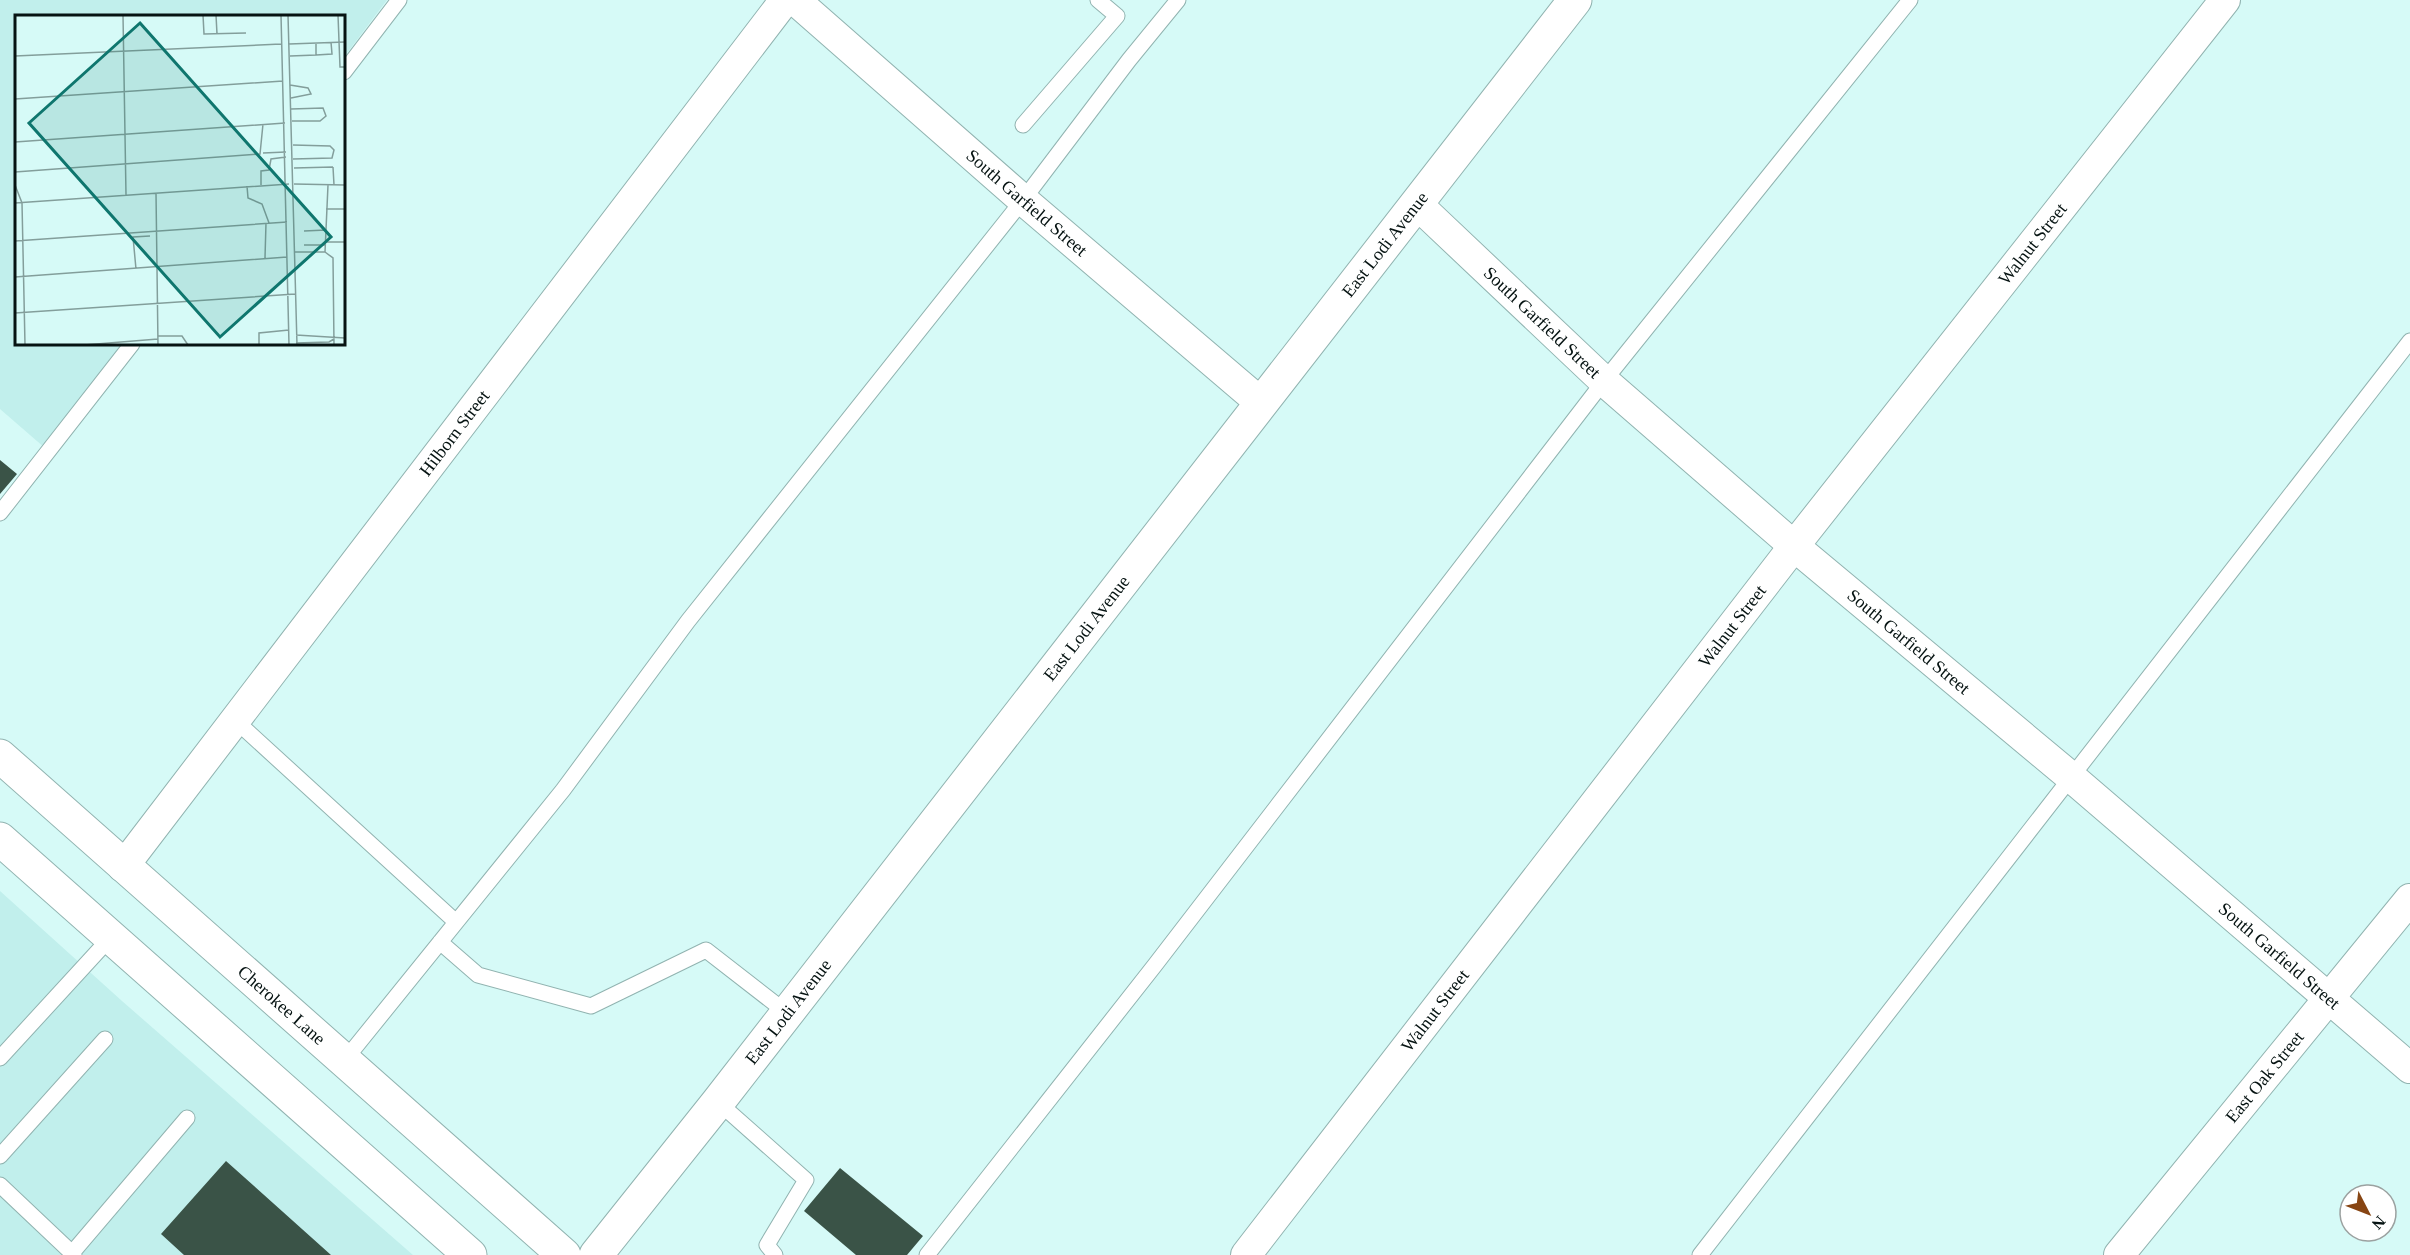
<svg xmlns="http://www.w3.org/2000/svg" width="2410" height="1255" viewBox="0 0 2410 1255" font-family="'Times New Roman',serif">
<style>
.built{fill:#c1efec}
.building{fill:#3a5347}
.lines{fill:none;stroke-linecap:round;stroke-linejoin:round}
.lane-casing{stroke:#91b3b0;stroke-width:17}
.street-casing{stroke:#91b3b0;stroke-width:32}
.secondary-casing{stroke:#91b3b0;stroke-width:35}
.lane{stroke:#fff;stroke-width:15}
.street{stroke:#fff;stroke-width:30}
.secondary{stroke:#fff;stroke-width:33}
.labels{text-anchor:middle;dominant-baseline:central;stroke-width:6;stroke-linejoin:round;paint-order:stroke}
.street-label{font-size:18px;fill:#061312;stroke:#fff}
.inset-road{fill:none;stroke:#839e9b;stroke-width:1.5}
.view{fill:#0f766e;fill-opacity:0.15;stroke:#0f766e;stroke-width:3}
.inset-edge{fill:none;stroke:#061312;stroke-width:3}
</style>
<rect width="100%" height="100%" fill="#d6faf7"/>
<path class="built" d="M0 0H387L344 57V16H16V344H125L45 448 0 409Z
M0 891 122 1001 413 1255H0Z"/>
<path class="building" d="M0 460 17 474 0 494Z
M226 1161 331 1255H184L161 1234Z
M840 1168 923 1236 907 1255H856L804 1211Z"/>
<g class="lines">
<defs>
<path id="lane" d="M344 72 399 0
M1023 125 1117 16 1098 0
M0 513 132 344
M236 721 456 922
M440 942 478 975 591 1006 706 950 787 1013
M0 1058 111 937
M344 1061 563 790 688 621 1023 200 1129 60 1178 0
M718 1102 806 1180 767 1245 775 1255
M0 1156 105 1039
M0 1185 74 1255
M72 1253 187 1118
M927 1255 1155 965 1604 381 1910 0
M1700 1255 2410 341"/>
<g id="street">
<path id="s1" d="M795 0 1023 200 1261 403"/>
<path id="s2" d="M1418 205 1604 381 1794 546 2071 777 2410 1068"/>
<path id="s3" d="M123 867 785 0"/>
<path id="s4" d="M1246 1255 1794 546 2225 0"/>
<path id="s5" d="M2119 1255 2410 899"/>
</g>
<g id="secondary">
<path id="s6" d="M0 756 564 1255"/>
<path d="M0 839 470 1255"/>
<path id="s7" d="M596 1255 718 1102 1575 0"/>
</g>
</defs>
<use href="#lane" class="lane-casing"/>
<use href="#street" class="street-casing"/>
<use href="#secondary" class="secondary-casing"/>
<use href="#lane" class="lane"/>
<use href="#street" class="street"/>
<use href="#secondary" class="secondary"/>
</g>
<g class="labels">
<g class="street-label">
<text stroke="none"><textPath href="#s1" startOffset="308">South Garfield Street</textPath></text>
<text stroke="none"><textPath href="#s4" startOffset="1281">Walnut Street</textPath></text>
<text stroke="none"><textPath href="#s7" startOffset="1282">East Lodi Avenue</textPath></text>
<text stroke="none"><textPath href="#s2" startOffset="171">South Garfield Street</textPath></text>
<text stroke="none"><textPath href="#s3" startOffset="546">Hilborn Street</textPath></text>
<text stroke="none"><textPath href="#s4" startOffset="795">Walnut Street</textPath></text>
<text stroke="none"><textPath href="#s7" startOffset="796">East Lodi Avenue</textPath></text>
<text stroke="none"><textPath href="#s2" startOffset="657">South Garfield Street</textPath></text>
<text stroke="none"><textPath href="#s2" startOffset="1143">South Garfield Street</textPath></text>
<text stroke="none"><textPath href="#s6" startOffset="376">Cherokee Lane</textPath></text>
<text stroke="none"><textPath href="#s4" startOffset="309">Walnut Street</textPath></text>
<text stroke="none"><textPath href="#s7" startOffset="310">East Lodi Avenue</textPath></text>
<text stroke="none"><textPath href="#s5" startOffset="230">East Oak Street</textPath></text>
</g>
</g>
<g transform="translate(15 15)">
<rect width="330" height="330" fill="#d6faf7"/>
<path class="inset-road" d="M108 0 111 180M188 0 189 19 231 18M201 0 202 19M266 0 274 330M273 0 282 330M323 0 325 52H330M274 29 330 27M301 40 317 39 316 27M0 41 266 29M275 41 301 40V28M275 70 293 73 296 79 276 83M0 84 268 66M276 94 308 93 311 101 305 106H277M330 122V155M0 127 270 108M278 130 315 131 319 135 317 143 278 144M248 138 271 137M318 152 319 170M279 153 318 152M0 157 245 139 248 109M279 169 330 170M0 170 7 188 10 330M246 170V156L254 155 256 144 271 142M232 171 233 183 247 189 254 208M141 178 143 330M0 188 274 169M311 194H330M289 216 311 215M0 226 272 207M310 227H330M289 230H310M279 237H310L313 170M310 237 318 243 319 330M250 243 251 208M121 254 118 222 135 221M0 262 272 242M0 298 280 279M281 320 330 323M143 321H167L173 330M281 328 314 327 319 324M69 330 143 324M244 330V318L274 315"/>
<path class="view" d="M125 8 316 222 205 322 14 108Z"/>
<rect width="330" height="330" class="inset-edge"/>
</g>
<g transform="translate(2368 1213) rotate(132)"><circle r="28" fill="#ffffff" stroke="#9ba1a0" stroke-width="1.5"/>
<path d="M0-4.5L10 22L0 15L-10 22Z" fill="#874513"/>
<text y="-9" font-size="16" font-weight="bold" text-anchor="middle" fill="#061312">N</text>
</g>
</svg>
